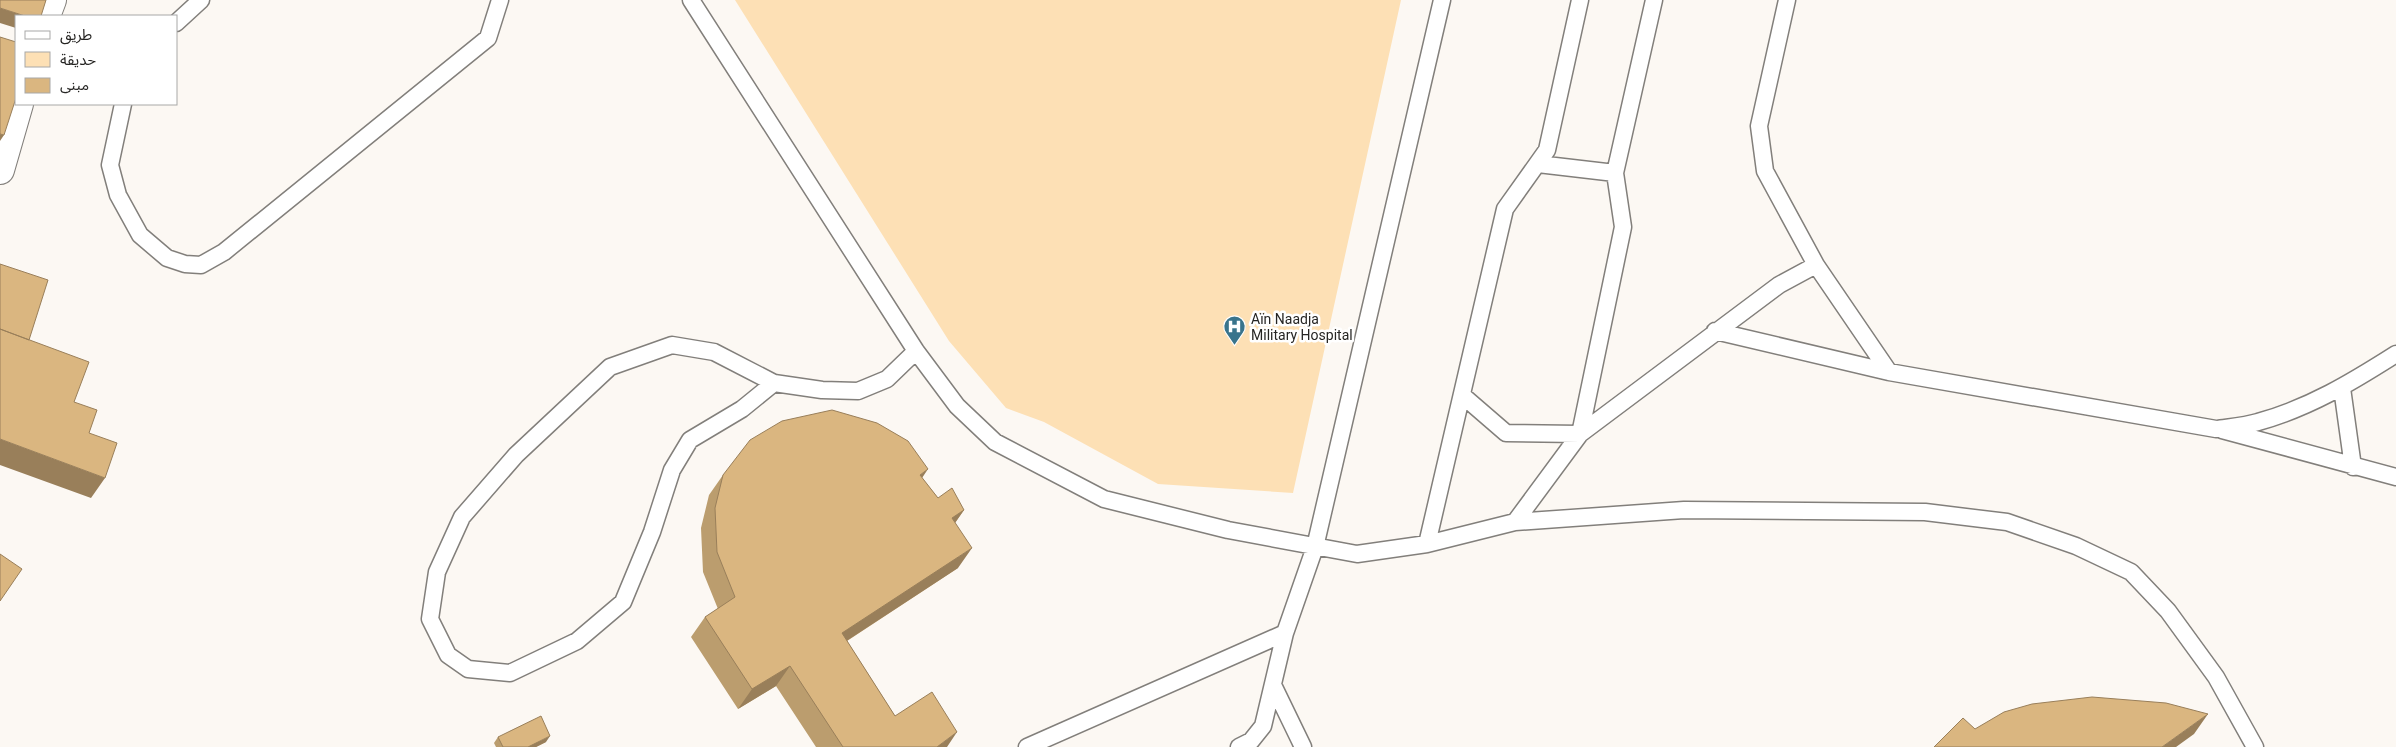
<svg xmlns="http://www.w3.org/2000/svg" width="2396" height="747" viewBox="0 0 2396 747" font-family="Roboto,'Noto Sans Arabic',sans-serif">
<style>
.green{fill:#fde0b5}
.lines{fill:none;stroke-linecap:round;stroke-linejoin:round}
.service-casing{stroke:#827f7b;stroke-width:19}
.tertiary-casing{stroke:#827f7b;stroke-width:30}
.service{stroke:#fff;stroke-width:16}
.tertiary{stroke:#fff;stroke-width:28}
.wall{fill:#bb9d6e}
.shaded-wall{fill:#997f5a}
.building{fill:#dab680;stroke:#997f5a}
.labels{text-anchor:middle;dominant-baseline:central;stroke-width:5;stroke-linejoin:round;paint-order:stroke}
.poi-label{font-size:14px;fill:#262523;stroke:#fff;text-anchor:start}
</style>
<rect width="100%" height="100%" fill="#fcf8f3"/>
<path class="green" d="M735 0H1401L1293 493 1158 484 1044 422 1006 408 949 341Z"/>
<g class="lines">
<defs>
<path id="service" d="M691 0 916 351 957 406 995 442 1104 499 1228 530 1357 554 1427 544 1515 522 1684 510 1925 512 2007 522 2076 546 2131 572 2168 611 2216 677 2255 747
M1787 0 1759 126 1765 171 1816 265 1889 372
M176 23 201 0
M123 104 110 165 118 195 140 235 167 258 185 264 201 265 224 252 488 38 500 0
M1538 164 1615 173
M1715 331 1889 372 2216 429C2230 427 2245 426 2258 422 2309 408 2352 382 2396 354
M774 383 742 409 690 440 672 470 652 532 623 602 577 641 510 673 468 669 448 655 430 619 437 572 462 517 516 455 610 367 672 345 714 352 774 383 822 390 858 391 887 379 916 351
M2342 388 2353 467
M1462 395 1506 433 1580 434 1623 227 1615 173 1654 0
M2222 430 2396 477
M1515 522 1580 434 1779 285 1816 265
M1427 544 1505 209 1547 150 1580 0
M1273 685 1303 747
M1027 747 1285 633
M1239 747 1251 741 1263 726 1285 633 1315 547 1442 0"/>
<path id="tertiary" d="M46 16 52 0
M0 170 19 104"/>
</defs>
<use href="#service" class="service-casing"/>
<use href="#tertiary" class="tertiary-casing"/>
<use href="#service" class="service"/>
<use href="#tertiary" class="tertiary"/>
</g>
<path class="wall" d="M723 475 922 478 938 498 964 510 955 523 958 568 847 641 895 716 947 747H816L776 686 738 709 691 637 705 617 718 609 703 572 701 528 709 495Z
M498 737 546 742 536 747H496L494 743Z"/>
<path class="shaded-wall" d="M0 8 25 16H16V28L0 23Z
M0 134 4 135 0 141Z
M0 439 105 478 91 498 0 465Z
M928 469 914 490 920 475Z
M964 510 950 530 952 518Z
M972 548 958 568 828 653 842 633Z
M790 666 776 686 738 709 752 689Z
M2208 714 2194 734 2176 747H2162Z
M957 732 947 747H937Z
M550 736 546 742 536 747H528Z"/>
<path class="building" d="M0 0H46L41 16H25L0 8Z
M0 37 16 42V98L4 135 0 134Z
M0 264 48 280 29 340 0 329Z
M0 329 89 362 74 402 97 410 89 433 117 443 105 478 0 439Z
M832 410 877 423 908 441 928 469 920 475 938 498 952 488 964 510 952 518 972 548 842 633 895 716 932 692 957 732 937 747H843L790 666 752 689 705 617 735 597 717 552 715 508 723 475 750 440 782 421Z
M0 554 22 569 0 601Z
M2092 697 2166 703 2208 714 2162 747H1934L1963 718 1975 729 2004 712 2032 704Z
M541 716 550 736 528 747H503L498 737Z"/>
<defs>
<symbol id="hospital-pin" viewBox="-11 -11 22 30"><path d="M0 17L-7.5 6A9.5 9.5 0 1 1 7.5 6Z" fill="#39748c" stroke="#fff"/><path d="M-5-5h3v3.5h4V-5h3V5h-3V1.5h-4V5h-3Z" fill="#fff"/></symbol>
</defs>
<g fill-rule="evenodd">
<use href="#hospital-pin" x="1222" y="314" width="25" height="34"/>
</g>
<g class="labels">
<g class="poi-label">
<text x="1251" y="319">Aïn Naadja<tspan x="1251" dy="16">Military Hospital</tspan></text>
</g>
</g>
<rect x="15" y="15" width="162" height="90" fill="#ffffff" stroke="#a8a8a7"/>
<rect x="25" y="31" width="25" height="8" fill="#ffffff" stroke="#a8a8a7"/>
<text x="60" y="40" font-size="15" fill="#262523">طريق</text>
<rect x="25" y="52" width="25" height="15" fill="#fde0b5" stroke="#a8a8a7"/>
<text x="60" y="65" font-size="15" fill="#262523">حديقة</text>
<rect x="25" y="78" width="25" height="15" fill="#dab680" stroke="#a8a8a7"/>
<text x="60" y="90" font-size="15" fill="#262523">مبنى</text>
</svg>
